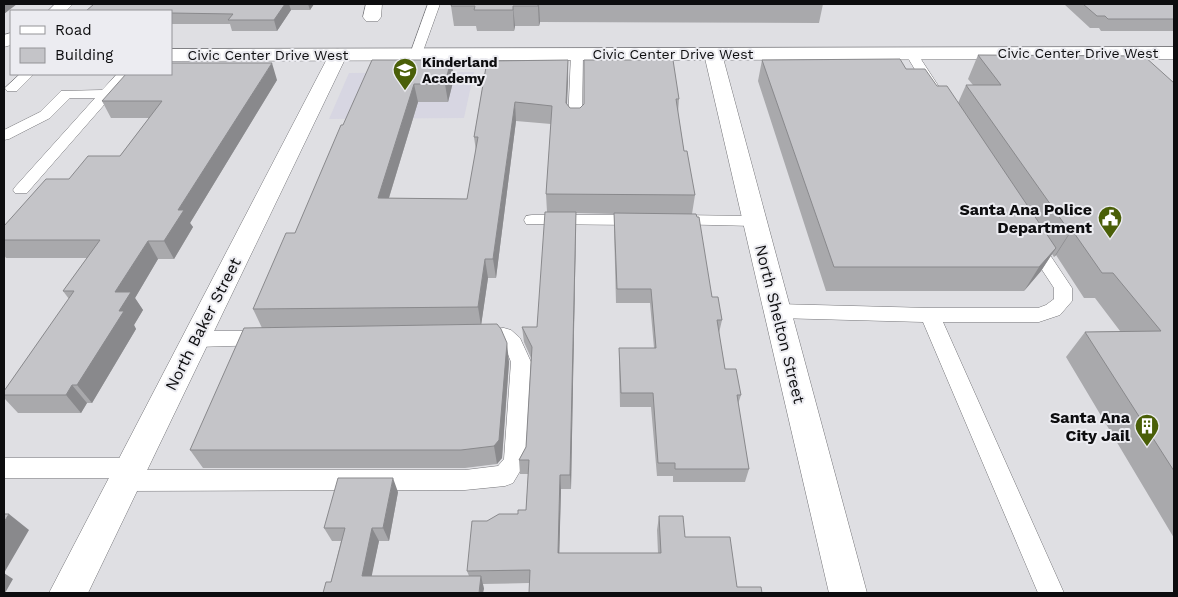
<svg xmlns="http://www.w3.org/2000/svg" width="1178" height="597" viewBox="0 0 1178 597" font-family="'Work Sans',sans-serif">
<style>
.built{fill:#d7d6e2}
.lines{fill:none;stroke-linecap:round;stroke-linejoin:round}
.service-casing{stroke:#757579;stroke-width:1}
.minor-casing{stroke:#757579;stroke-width:1}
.secondary-casing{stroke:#757579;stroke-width:1}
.service{fill:#fff;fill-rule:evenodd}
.minor{fill:#fff;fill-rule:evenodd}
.secondary{fill:#fff;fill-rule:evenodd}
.wall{fill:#a9a9ac}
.shaded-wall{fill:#89898c}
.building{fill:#c4c4c8;stroke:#89898c}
.labels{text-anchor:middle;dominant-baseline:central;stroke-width:4;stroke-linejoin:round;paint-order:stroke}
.far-street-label{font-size:14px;fill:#0d0d0f;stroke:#ececf1}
.far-poi-label{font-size:14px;font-weight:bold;fill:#0d0d0f;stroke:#ececf1;text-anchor:start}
.poi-label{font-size:16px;font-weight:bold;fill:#0d0d0f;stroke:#ececf1;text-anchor:end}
.street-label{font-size:16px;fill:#0d0d0f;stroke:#ececf1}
</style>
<rect width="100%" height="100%" fill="#dfdfe3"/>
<path class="built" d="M474 72 464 118 329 119 349 73Z"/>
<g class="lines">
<defs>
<path id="service" d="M428 4H440L422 54 420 57H412L410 54Z
M911 49 915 50 941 90 939 93 934 94 929 93 905 53Z
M577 50 583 54 582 122 580 125H570L568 122 571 54Z
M20 74H34L17 91H7L5 88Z
M117 74H131L27 193H15L13 190 15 187 95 98H70L50 118 9 139 4 140V130L40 112 61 91 102 90Z
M532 215H638L644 216 646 220 644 224 638 225 526 224 524 220 526 216Z
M676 215 754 216 760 217 762 221 760 225 754 226 670 224 668 220 670 216Z
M1032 235 1038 237 1072 288V301L1060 315 1039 322H943L1064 593H1038L923 322 777 318 770 316 767 311 770 306 777 304 930 308H1038L1046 305 1054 299V288L1023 241 1026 237Z
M504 328 511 330 520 338 531 362 526 461 513 483 505 486 465 490 124 491 116 488 112 481 114 478H4V458H131L139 461 143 468 141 470H465L498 466 504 459 511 362 505 347 500 343H479L472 341 469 336 472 331Z
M196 331H264L271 333 274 338 271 343 264 345 196 347 189 344 186 339 189 334Z"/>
<path id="minor" d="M55 4H73L66 11H48Z
M366 4H382L381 17 378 21H366L363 17Z
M11 33V45L4 47V35Z
M713 48 720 50 722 54 867 593H829L704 54 706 50Z
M338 49 345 51 347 55 88 593H49L329 55 331 51Z"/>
<path id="secondary" d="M1174 47V59L171 61V49Z"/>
</defs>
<use href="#service" class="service-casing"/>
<use href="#minor" class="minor-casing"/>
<use href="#secondary" class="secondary-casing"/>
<use href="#service" class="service"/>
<use href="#minor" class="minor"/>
<use href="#secondary" class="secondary"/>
</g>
<path class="wall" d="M94 4H314L310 10H291L277 31H232L230 24H171V11Z
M452 4H823L819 23 540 22 539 26H515L514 31H477L476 26H454L451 6Z
M1064 4H1174V31H1101L1099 28H1090Z
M978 55 1174 83V538L1066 357 1085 332 1120 331 1095 298H1084L1056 255 1054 257 1052 254 1041 271 1024 291H826L758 81 762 60 906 69 937 86 958 103 966 85H973L968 79Z
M451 60 454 78 448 102H418L389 198 467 199 476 151 474 137 487 61 568 60V78L567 105 570 108H580L679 99 678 113 684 151 695 195 692 214 712 297 722 320 719 333 725 369 741 395 738 404 749 469 745 482H673V476H657L651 407H620L619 362V348H654L650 303H616L614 227V214L576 213 571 489H561L559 553H658L657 530 659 516 685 537 737 587 529 583 483 584 484 589 331 582 341 541H332L324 528 398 492 389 541H379L371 576H469L467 571 487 521 518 514 526 510 528 474H520L519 460 526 447 531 358 524 342 522 327H537L547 212 546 194 551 124 516 121 496 278H488L481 325 509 362 502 458 497 464 465 468H203L190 450 262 328 253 309 295 233 343 125Z
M277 80 190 223 193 227 174 259H158L135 298 143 310 134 325 136 329 92 403H87L81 413H18L4 398V391L69 299 63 291 87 258H6L4 255V226L69 179 120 156 149 118H111L102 101Z"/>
<path class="shaded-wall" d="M4 4H17L4 14Z
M285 4H289L291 10 277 31 274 20Z
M308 4H314L310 10Z
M539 4 540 22 539 26 538 6Z
M513 6 515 26 514 31 513 10Z
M451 60 454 78 448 102 445 84Z
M568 60V78L566 122V103Z
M272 63 277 80 190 223 193 227 174 259 164 241 178 210Z
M414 84 418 102 383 217 378 198Z
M515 102 516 121 496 278 493 259Z
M576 212V227L571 489 570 475Z
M1072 230 1056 255 1054 257 1070 232Z
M148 241 158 259 135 298 143 310 134 325 136 329 92 403 77 385 119 311 115 292Z
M1056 248 1041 271 1024 291 1039 267Z
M485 259 488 278 481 326 478 307Z
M507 343 509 362 502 458 497 464 494 446Z
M72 385 87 403 81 413 66 395Z
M560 475 561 489 559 566 558 553Z
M393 478 398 492 389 541 383 528Z
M9 514 29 530 4 573 13 579 5 593H4V522Z
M372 528 379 541 369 589 362 576Z
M481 576 484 589 483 593H479Z"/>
<path class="building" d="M94 4H285L274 20H228L233 14 171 13V11H86Z
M452 4H538V6H513V10H474L475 6H451Z
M1083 4H1174V19H1108L1105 16H1097Z
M978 55 1144 56 1174 83V471L1085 332 1161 331 1113 273H1102L1072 230 1070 232 966 85H1001Z
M900 59 906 69H925L937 86H947L1056 248 1039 267H834L762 60Z
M372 60H451L445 84H414L378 198 467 199 478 137H474L487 61 568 60 566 103 570 108H580L584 104V60H673L679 99H676L684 151H687L695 195 546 194 552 106 515 102 493 259H485L478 307 253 309 286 233H295L341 125H343Z
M171 63H272L178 210H184L164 241H148L115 292H131L119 311H124L77 385H72L66 395H4V391L74 291H63L100 240H4V226L46 179H69L88 156H120L162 101H102L126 74H171Z
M545 212H576L570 475H560L558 553H661L659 516H683L685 537H730L737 587H761L762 593H529L530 570 467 571 472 521H487L499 514H518V510H526L529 460H519L526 447 532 347 522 327H537Z
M614 213 696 214 697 217H699L712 297H718L722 320H717L725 369H736L741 395H737L749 469H675V463H658L653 393H621L619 348H656L651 289H617Z
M497 324 501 329 507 343 499 440 494 446 461 450H190L244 328Z
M338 478H393L383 528H372L362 576H481L479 593H323L326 582H331L345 528H324Z
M4 514H9L4 522Z"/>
<defs>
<symbol id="school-pin" viewBox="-11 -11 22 30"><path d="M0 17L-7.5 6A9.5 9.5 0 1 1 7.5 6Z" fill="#4a5f08" stroke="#ececf1"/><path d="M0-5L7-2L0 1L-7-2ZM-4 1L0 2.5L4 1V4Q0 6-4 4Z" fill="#fff"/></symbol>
<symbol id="civic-pin" viewBox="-11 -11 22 30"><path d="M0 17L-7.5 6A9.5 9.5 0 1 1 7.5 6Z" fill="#4a5f08" stroke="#ececf1"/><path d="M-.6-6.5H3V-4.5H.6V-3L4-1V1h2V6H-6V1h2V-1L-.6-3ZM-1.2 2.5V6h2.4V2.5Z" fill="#fff"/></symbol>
<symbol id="building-pin" viewBox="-11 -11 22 30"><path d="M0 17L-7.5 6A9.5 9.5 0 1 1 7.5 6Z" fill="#4a5f08" stroke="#ececf1"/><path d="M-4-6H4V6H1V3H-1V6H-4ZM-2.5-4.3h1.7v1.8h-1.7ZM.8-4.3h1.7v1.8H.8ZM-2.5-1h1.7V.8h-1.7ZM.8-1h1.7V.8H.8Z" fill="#fff"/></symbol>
</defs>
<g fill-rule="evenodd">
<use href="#school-pin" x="391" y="56" width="28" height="38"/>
<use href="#civic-pin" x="1096" y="204" width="28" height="38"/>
<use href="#building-pin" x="1133" y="412" width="28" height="38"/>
</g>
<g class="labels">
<g class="far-street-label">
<text x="1078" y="53">Civic Center Drive West</text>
<text x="673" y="54">Civic Center Drive West</text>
<text x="268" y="55">Civic Center Drive West</text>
</g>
<g class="far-poi-label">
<text x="422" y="62">Kinderland<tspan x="422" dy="16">Academy</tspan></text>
</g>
<g class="poi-label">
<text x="1092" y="209">Santa Ana Police<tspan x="1092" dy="18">Department</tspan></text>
<text x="1130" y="417">Santa Ana<tspan x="1130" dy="18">City Jail</tspan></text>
</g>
<g class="street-label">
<text transform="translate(203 324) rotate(-63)">North Baker Street</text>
<text transform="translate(780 324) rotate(76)">North Shelton Street</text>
</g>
</g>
<rect width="1178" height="597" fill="none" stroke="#0d0d0f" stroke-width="10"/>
<rect x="10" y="10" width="162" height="65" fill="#ececf1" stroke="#939397"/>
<rect x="20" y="26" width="25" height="8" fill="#ffffff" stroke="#939397"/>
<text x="55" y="35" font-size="15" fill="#0d0d0f">Road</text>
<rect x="20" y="48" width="25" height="15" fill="#c4c4c8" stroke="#939397"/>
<text x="55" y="60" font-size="15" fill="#0d0d0f">Building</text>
</svg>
